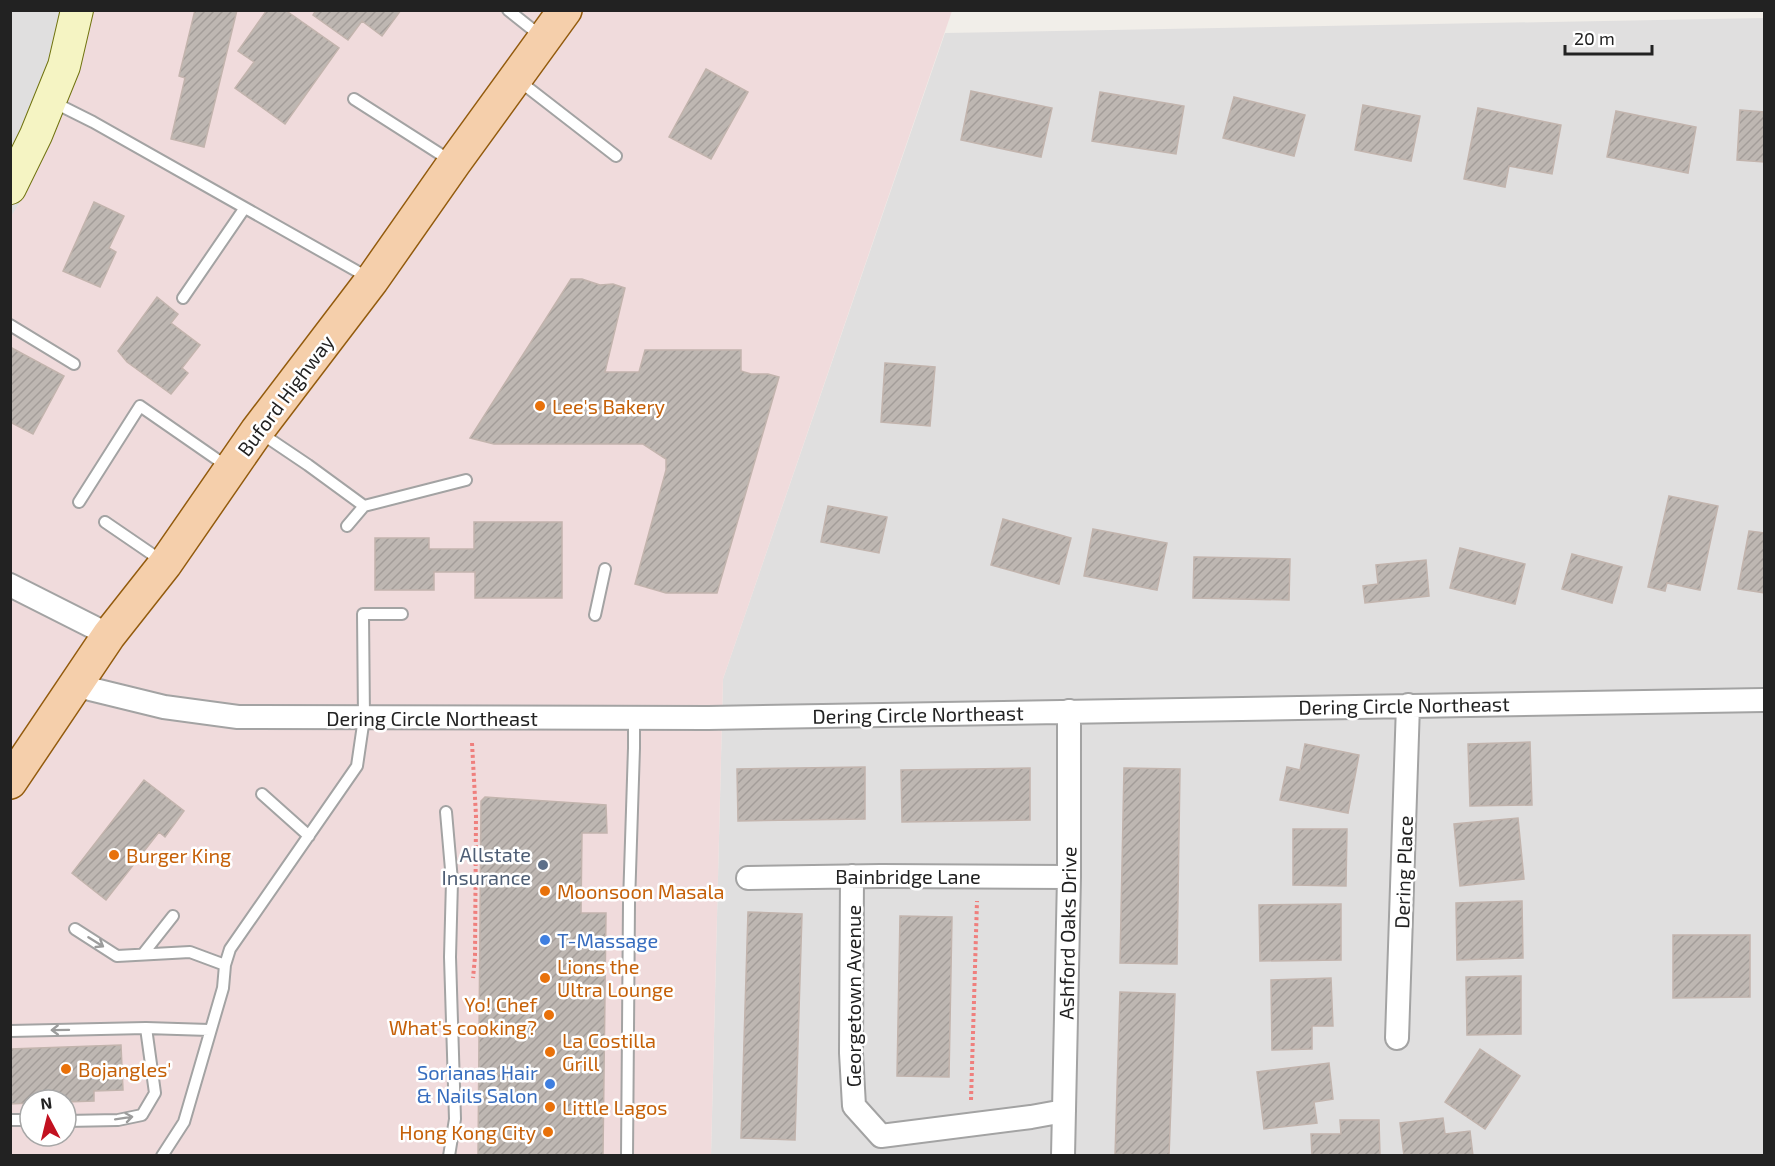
<svg xmlns="http://www.w3.org/2000/svg" width="1775" height="1166" viewBox="0 0 1775 1166" font-family="'Exo 2',sans-serif">
<style>
.residential{fill:#e0dfdf}
.commercial{fill:#f0dbdc;fill-rule:evenodd}
.building{fill:url(#building-hatch);stroke:#c2b4ad;stroke-width:1.5}
.lines{fill:none;stroke-linecap:round;stroke-linejoin:round}
.lane-casing{stroke:#a3a3a3;stroke-width:14}
.street-casing{stroke:#a3a3a3;stroke-width:26}
.secondary-casing{stroke:#70730f;stroke-width:34}
.primary-casing{stroke:#935b0d;stroke-width:36}
.path{stroke:#ef7f7d;stroke-width:4;stroke-dasharray:3 3;stroke-linecap:butt}
.lane{stroke:#fff;stroke-width:10}
.street{stroke:#fff;stroke-width:22}
.secondary{stroke:#f5f4c3;stroke-width:32}
.primary{stroke:#f5cfab;stroke-width:33}
.oneway{stroke:#9c9c9c}
.food-dot{fill:#e8710a;stroke:#fff;stroke-width:2}
.service-dot{fill:#5c6f8a;stroke:#fff;stroke-width:2}
.shop-dot{fill:#3f7fe0;stroke:#fff;stroke-width:2}
.labels{text-anchor:middle;dominant-baseline:central;stroke-width:5;stroke-linejoin:round;paint-order:stroke}
.street-label{font-size:20px;fill:#222;stroke:#fff}
.food-label{font-size:20px;fill:#c56008;stroke:#fff;text-anchor:start}
.service-label{font-size:20px;fill:#4e5e75;stroke:#fff;text-anchor:end}
.shop-label{font-size:20px;fill:#366cbe;stroke:#fff;text-anchor:start}
</style>
<defs>
<pattern id="building-hatch" width="6" height="6" patternUnits="userSpaceOnUse" patternTransform="scale(1.5)"><rect width="6" height="6" fill="#beb7b2"/><path d="M-1 1l2-2M0 6l6-6M5 7l2-2" fill="none" stroke="#a39d99"/></pattern>
</defs>
<rect width="100%" height="100%" fill="#f1eee9"/>
<path class="residential" d="M11 11H76L19 204 11 218Z
M1764 18V1155L711 1156 723 679 945 33Z"/>
<path class="commercial" d="M76 11H952L723 679 711 1155H11L10 218 19 204ZM30 1100H66V1136H30Z"/>
<path class="building" d="M195 10H237L204 147 171 139 185 78 179 76Z
M267 10H285L339 48 285 124 235 88 254 62 238 51Z
M316 10H401L382 36 362 21 348 40 313 15Z
M706 69 748 92 711 159 669 137Z
M971 91 1052 108 1041 157 961 140Z
M1100 92 1184 106 1176 154 1092 141Z
M1234 97 1305 115 1294 156 1223 138Z
M1363 105 1420 116 1411 161 1355 150Z
M1478 108 1561 125 1552 174 1509 166 1505 187 1464 179Z
M1740 110 1764 112V162L1737 160Z
M1616 111 1696 127 1688 173 1607 157Z
M94 202 124 216 109 248 116 252 100 287 63 271Z
M571 279H582L600 285 613 284 625 288 605 372H639L645 350H741V371L751 374H768L779 377 717 593H666L635 584 666 470V459L643 444H494L470 438Z
M157 297 178 314 171 323 200 345 182 368 188 373 171 394 127 362 118 351Z
M10 347 64 376 33 434 10 422Z
M885 363 935 367 930 426 881 422Z
M1669 496 1718 506 1700 590 1667 583 1665 591 1648 587Z
M828 506 887 517 879 553 821 542Z
M1003 519 1071 538 1059 584 991 565Z
M474 522H562V598H475V572H434V590H375V538H429V549H474Z
M1093 529 1167 543 1157 590 1084 576Z
M1749 531 1764 533V593L1738 589Z
M1460 548 1525 564 1515 604 1450 588Z
M1572 554 1622 567 1612 603 1562 589Z
M1194 557 1290 559 1289 600 1193 598Z
M1426 560 1429 596 1365 603 1363 586 1378 584 1376 565Z
M1530 742 1532 805 1470 806 1468 744Z
M1305 744 1359 755 1348 813 1280 800 1287 767 1300 770Z
M865 767V819L738 821 737 769Z
M1030 768V820L902 822 901 770Z
M1124 768 1180 769 1177 964 1120 963Z
M144 780 184 811 165 837 159 832 106 900 72 873Z
M485 797 606 805 607 833H582L581 913H606L603 1156H478L481 801Z
M1518 818 1524 879 1460 886 1454 824Z
M1293 829H1347L1346 886 1293 885Z
M1522 901 1523 958 1457 960 1456 903Z
M1341 904V960L1260 961 1259 905Z
M748 912 802 914 795 1140 741 1138Z
M900 916 952 917 949 1077 897 1076Z
M1673 935H1750V997L1673 998Z
M1521 976V1034L1467 1035 1466 977Z
M1331 978 1333 1026H1312V1049L1272 1050 1271 980Z
M1120 992 1175 994 1169 1156H1115Z
M121 1045 123 1090 94 1091V1101L66 1102V1100H30V1103L10 1104V1049Z
M1480 1049 1520 1076 1485 1129 1445 1102Z
M1329 1063 1333 1099 1314 1102 1317 1123 1264 1129 1257 1072Z
M1443 1118 1445 1134 1470 1131 1473 1156H1404L1400 1123Z
M1340 1120H1379L1380 1156H1312L1311 1134H1341Z"/>
<g class="lines">
<defs>
<path id="lane" d="M508 10 542 37
M518 80 616 156
M354 99 451 161
M53 102 93 122 369 278
M183 298 244 209
M10 325 74 364
M259 432 308 465 364 506
M79 502 140 406 228 467
M105 522 162 561
M347 526 364 506 466 480
M595 615 605 569
M262 794 309 836
M446 812 452 881 450 957 455 1119 449 1156
M75 929 117 956 190 952 225 965
M143 954 173 916
M146 1028 209 1030
M10 1031 146 1028 155 1093 142 1115 118 1120 66 1121
M10 1120H30
M162 1156 184 1122 223 988 225 965 230 949 357 766 364 718 363 614H402
M627 1156 629 903 634 748V718"/>
<path id="street" d="M10 585 109 635
M74 685 164 707 238 717 708 718 1764 700
M852 876 851 1053 854 1106 881 1136 1031 1117 1064 1111
M748 878 881 876 1069 877
M1397 1038 1408 705
M1063 1156 1069 877V711"/>
<path id="secondary" d="M10 188 36 135 64 66 77 10"/>
<path id="primary" d="M10 782 109 635 165 564 257 431 372 280 454 163 565 10"/>
</defs>
<use href="#lane" class="lane-casing"/>
<use href="#street" class="street-casing"/>
<use href="#secondary" class="secondary-casing"/>
<use href="#primary" class="primary-casing"/>
<path class="path" d="M472 743 476 816 475 957 473 978
M971 1100 977 901"/>
<use href="#lane" class="lane"/>
<use href="#street" class="street"/>
<use href="#secondary" class="secondary"/>
<use href="#primary" class="primary"/>
</g>
<defs><path id="oneway-shaft" d="M-6 0H5M1.5-3L5.5 0L1.5 3" fill="none" stroke-width="1.6" stroke-linecap="round" stroke-linejoin="round" transform="scale(1.5)"/></defs>
<g class="oneway">
<use href="#oneway-shaft" transform="translate(96 942) rotate(32)"/>
<use href="#oneway-shaft" transform="translate(60 1030) rotate(179)"/>
<use href="#oneway-shaft" transform="translate(124 1118) rotate(-9)"/>
</g>
<g class="food-dot">
<circle cx="540" cy="406" r="6"/>
<circle cx="114" cy="855" r="6"/>
<circle cx="545" cy="891" r="6"/>
<circle cx="545" cy="978" r="6"/>
<circle cx="549" cy="1015" r="6"/>
<circle cx="550" cy="1052" r="6"/>
<circle cx="66" cy="1069" r="6"/>
<circle cx="550" cy="1107" r="6"/>
<circle cx="548" cy="1132" r="6"/>
</g>
<circle class="service-dot" cx="543" cy="865" r="6"/>
<g class="shop-dot">
<circle cx="545" cy="940" r="6"/>
<circle cx="550" cy="1084" r="6"/>
</g>
<g class="labels">
<g class="street-label">
<text transform="translate(285 395) rotate(-53)">Buford Highway</text>
<text transform="translate(1404 705) rotate(-1)">Dering Circle Northeast</text>
<text transform="translate(918 714) rotate(-1)">Dering Circle Northeast</text>
<text x="432" y="718">Dering Circle Northeast</text>
<text transform="translate(1403 872) rotate(-88)">Dering Place</text>
<text x="908" y="876">Bainbridge Lane</text>
<text transform="translate(1067 933) rotate(-89)">Ashford Oaks Drive</text>
<text transform="translate(853 996) rotate(-90)">Georgetown Avenue</text>
</g>
<g class="food-label">
<text x="552" y="406">Lee's Bakery</text>
<text x="126" y="855">Burger King</text>
<text x="557" y="891">Moonsoon Masala</text>
<text x="557" y="966">Lions the<tspan x="557" dy="23">Ultra Lounge</tspan></text>
<text x="537" y="1004" text-anchor="end">Yo! Chef<tspan x="537" dy="23">What's cooking?</tspan></text>
<text x="562" y="1040">La Costilla<tspan x="562" dy="23">Grill</tspan></text>
<text x="78" y="1069">Bojangles'</text>
<text x="562" y="1107">Little Lagos</text>
<text x="536" y="1132" text-anchor="end">Hong Kong City</text>
</g>
<g class="service-label">
<text x="531" y="854">Allstate<tspan x="531" dy="23">Insurance</tspan></text>
</g>
<g class="shop-label">
<text x="557" y="940">T-Massage</text>
<text x="538" y="1072" text-anchor="end">Sorianas Hair<tspan x="538" dy="23">&amp; Nails Salon</tspan></text>
</g>
</g>
<rect width="1775" height="1166" fill="none" stroke="#222222" stroke-width="24"/>
<g transform="translate(48 1118) rotate(353)"><circle r="28" fill="#ffffff" stroke="#a7a7a7" stroke-width="1.5"/>
<path d="M0-4.5L10 22L0 15L-10 22Z" fill="#c21120"/>
<text y="-9" font-size="16" font-weight="bold" text-anchor="middle" fill="#222222">N</text>
</g>
<path d="M1565 45v9h87v-9" fill="none" stroke="#222222" stroke-width="3"/>
<text x="1574" y="45" font-size="18" fill="#222222" stroke="#ffffff" stroke-width="4.5" paint-order="stroke">20 m</text>
</svg>
